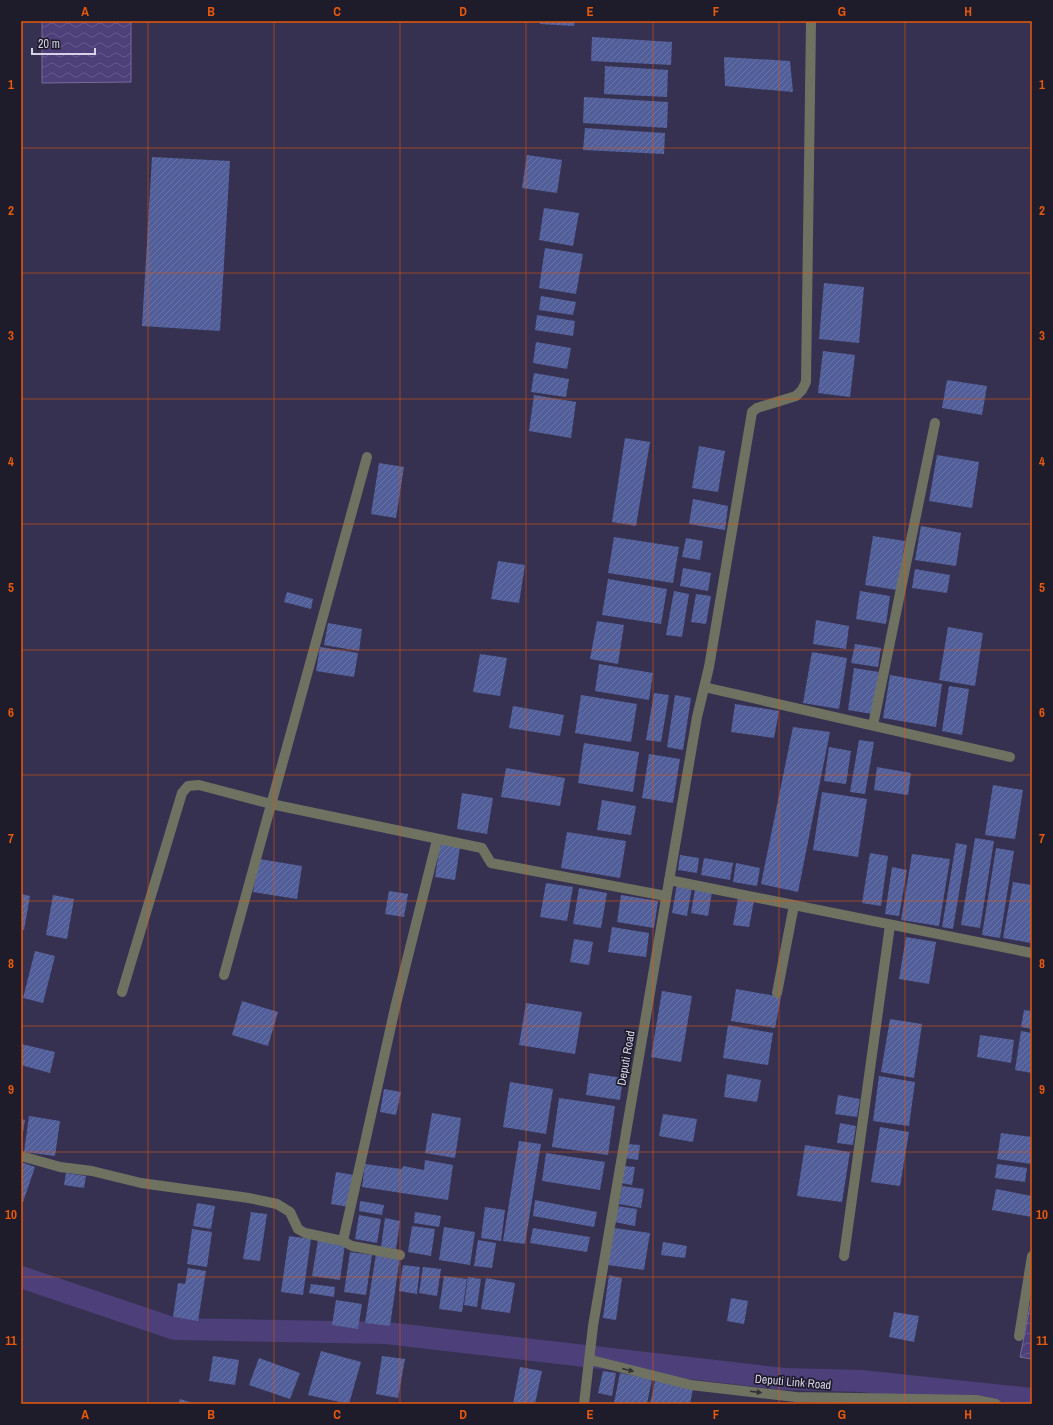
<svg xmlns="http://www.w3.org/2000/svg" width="1053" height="1425" viewBox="0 0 1053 1425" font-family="'Archivo Narrow',sans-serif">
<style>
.water{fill:url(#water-waves);stroke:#766b9a}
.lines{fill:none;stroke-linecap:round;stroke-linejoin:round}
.canal{stroke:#4d3f79;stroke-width:22}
.building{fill:url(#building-hatch)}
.minor{stroke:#707261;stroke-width:10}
.oneway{fill:#323138}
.grid{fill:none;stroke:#e8590c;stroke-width:1;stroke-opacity:0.55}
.labels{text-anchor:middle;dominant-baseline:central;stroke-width:3.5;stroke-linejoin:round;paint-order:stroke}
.street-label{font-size:12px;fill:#d6d2e7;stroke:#1e1b2a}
.neatline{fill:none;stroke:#e8590c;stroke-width:1.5}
.grid-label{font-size:13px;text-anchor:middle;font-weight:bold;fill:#e8590c}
</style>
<defs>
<pattern id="water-waves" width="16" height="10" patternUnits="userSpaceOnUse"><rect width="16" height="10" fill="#4d3f79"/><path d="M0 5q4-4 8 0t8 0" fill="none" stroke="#665a8c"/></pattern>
<pattern id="building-hatch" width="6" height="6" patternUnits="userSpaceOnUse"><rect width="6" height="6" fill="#515e99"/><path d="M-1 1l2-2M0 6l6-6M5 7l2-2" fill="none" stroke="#6974a7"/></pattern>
</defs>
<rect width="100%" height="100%" fill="#373151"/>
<path class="water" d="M42 21H131V82L42 83Z
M1032 1296V1359L1020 1357Z"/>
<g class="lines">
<path class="canal" d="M21 1277 175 1329 386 1333 784 1379 861 1381 1032 1399"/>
</g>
<path class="building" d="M541 21H575L574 26 540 24Z
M592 37 672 42 671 65 591 61Z
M724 57 790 61 793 92 725 86Z
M605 66 668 70 667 97 604 94Z
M584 97 668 102 667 128 583 123Z
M585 128 665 133 664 154 583 150Z
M527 155 562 160 557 193 522 188Z
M152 157 230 161 220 331 142 326Z
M544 208 579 213 573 246 539 240Z
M545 248 583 254 576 294 539 288Z
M824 283 864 287 859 343 819 339Z
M541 296 576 302 573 315 539 310Z
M537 315 575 321 573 336 535 330Z
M536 342 571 348 567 369 533 363Z
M823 351 855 355 850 397 818 393Z
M534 373 569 379 566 397 531 392Z
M947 380 987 386 982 415 942 408Z
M534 395 576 402 571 438 529 431Z
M625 438 650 442 636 526 612 522Z
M699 446 725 451 718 492 692 488Z
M937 455 979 462 972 508 929 501Z
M379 463 404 467 396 518 371 514Z
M693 499 728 506 725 530 689 524Z
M921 526 961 533 956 566 915 560Z
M873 536 905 541 897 590 865 585Z
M614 537 679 547 673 583 608 573Z
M686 538 703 541 700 560 682 557Z
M498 561 525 565 519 603 491 599Z
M683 568 711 573 708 591 680 586Z
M915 569 950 575 947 593 912 588Z
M608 579 667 589 661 624 602 615Z
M674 591 689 594 682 637 666 635Z
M860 591 890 596 886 624 856 619Z
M287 592 313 599 311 609 284 602Z
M696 594 711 596 706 624 691 622Z
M816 620 849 626 846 649 813 644Z
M597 621 624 625 618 664 590 659Z
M328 623 362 629 359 651 324 645Z
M948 627 983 633 975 686 939 680Z
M855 644 881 648 878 667 851 663Z
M320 647 358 653 354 677 316 671Z
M812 652 847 658 839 709 803 703Z
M480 654 507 658 500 696 473 692Z
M599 664 653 673 649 700 595 691Z
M854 668 879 672 872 714 848 710Z
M890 675 942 684 936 727 883 718Z
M949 686 969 689 962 735 942 731Z
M654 693 669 695 661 742 646 740Z
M581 695 637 704 631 742 575 733Z
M675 695 691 698 683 750 667 747Z
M735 704 779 711 774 738 731 732Z
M513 706 564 715 560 736 509 728Z
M793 727 830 732 798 892 761 884Z
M859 740 874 742 865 794 850 792Z
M584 743 639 752 633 792 578 783Z
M829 747 851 751 846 784 824 781Z
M649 754 680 759 673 803 642 798Z
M877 767 911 773 908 795 874 790Z
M506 768 565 778 560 806 501 797Z
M993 785 1023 790 1015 839 985 835Z
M822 792 867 799 858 857 813 850Z
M462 793 493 798 487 834 457 829Z
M602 800 636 806 631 835 597 830Z
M567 832 626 841 620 878 561 868Z
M975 838 994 841 980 928 961 925Z
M956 843 967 845 953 929 942 927Z
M440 844 460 847 455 880 435 877Z
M996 848 1014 851 1000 938 982 935Z
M870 853 888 856 881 906 862 903Z
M912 854 950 859 939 926 901 920Z
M680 855 699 858 697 873 678 870Z
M704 858 733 863 730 880 701 875Z
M259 859 302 866 297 899 253 892Z
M736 863 760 868 757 886 733 882Z
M892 867 907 870 899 916 885 914Z
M1013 882 1032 885 1031 943 1003 938Z
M546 883 573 887 567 921 540 917Z
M677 884 692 887 687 916 672 913Z
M579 888 607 893 601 928 573 924Z
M695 889 712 892 708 916 691 913Z
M389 891 408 894 404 917 385 914Z
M21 894 30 896 24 930H21Z
M53 895 74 899 67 939 46 935Z
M621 895 658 901 654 928 617 922Z
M738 898 754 901 749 927 733 925Z
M612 927 649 933 646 957 608 952Z
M906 937 936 942 929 984 899 979Z
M574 939 593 942 589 965 570 962Z
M35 951 55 956 43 1003 23 998Z
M736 989 781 997 775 1028 731 1021Z
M662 991 692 996 681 1062 651 1057Z
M242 1001 278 1012 268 1046 232 1035Z
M526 1003 582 1012 575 1054 519 1045Z
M1024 1010 1032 1011V1029L1021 1027Z
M890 1019 922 1024 914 1078 881 1072Z
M728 1025 773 1033 768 1065 723 1058Z
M1021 1031 1032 1033V1073L1015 1070Z
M980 1035 1014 1040 1011 1063 977 1057Z
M21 1044 55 1052 50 1073 21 1065Z
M589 1073 623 1078 620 1100 586 1095Z
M727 1074 761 1080 757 1102 724 1097Z
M879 1076 915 1082 909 1126 873 1121Z
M510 1082 553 1089 546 1134 503 1127Z
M384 1089 401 1092 396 1115 380 1112Z
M838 1095 860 1099 857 1117 835 1114Z
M559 1098 615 1106 608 1155 552 1147Z
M432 1113 461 1118 455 1158 425 1153Z
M663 1114 697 1119 693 1142 659 1136Z
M29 1116 60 1121 55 1156 24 1152Z
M21 1119 25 1120 22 1138H21Z
M840 1123 856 1126 853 1145 837 1143Z
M880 1127 909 1132 900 1186 871 1182Z
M1001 1133 1032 1137V1164L997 1159Z
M519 1141 541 1144 525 1244 503 1241Z
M627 1144 640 1145 638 1160 625 1158Z
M805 1145 850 1152 842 1202 797 1196Z
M546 1153 605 1162 600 1190 542 1181Z
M425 1160 453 1165 448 1200 362 1187 365 1164 402 1169 403 1166 424 1170Z
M21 1162 35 1167 21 1208Z
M997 1164 1027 1168 1025 1182 995 1178Z
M624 1166 635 1167 632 1185 621 1183Z
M336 1172 354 1175 349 1207 331 1204Z
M66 1173 86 1176 84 1188 64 1185Z
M622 1186 644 1189 641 1208 619 1204Z
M996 1189 1032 1196V1217L992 1210Z
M535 1200 597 1212 594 1227 533 1216Z
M360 1201 384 1205 382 1215 359 1211Z
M197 1203 215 1206 211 1229 193 1226Z
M617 1206 637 1209 635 1226 614 1222Z
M485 1207 505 1210 501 1241 481 1238Z
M251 1212 267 1214 260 1261 243 1259Z
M415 1212 441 1216 439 1227 414 1223Z
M359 1215 381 1219 377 1243 355 1239Z
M385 1218 400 1221 396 1249 381 1247Z
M412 1226 435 1229 431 1256 408 1252Z
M444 1227 475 1232 470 1265 439 1260Z
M533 1228 590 1237 587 1252 530 1243Z
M614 1228 650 1233 644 1270 608 1265Z
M192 1229 212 1232 207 1267 187 1264Z
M289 1236 311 1239 303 1295 281 1292Z
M318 1240 345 1244 340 1280 312 1276Z
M478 1240 496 1243 492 1268 474 1266Z
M663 1242 687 1246 685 1258 661 1255Z
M350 1252 372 1255 366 1295 344 1292Z
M376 1254 400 1257 390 1326 365 1323Z
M403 1265 420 1267 417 1294 399 1291Z
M423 1267 441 1269 437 1296 419 1293Z
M188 1268 206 1271 198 1321 173 1317 178 1283 185 1284Z
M609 1275 622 1278 616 1320 603 1318Z
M444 1276 467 1279 462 1312 439 1309Z
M468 1277 481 1279 477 1307 464 1305Z
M486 1278 515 1283 510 1313 481 1309Z
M311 1284 335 1287 334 1297 309 1293Z
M731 1298 748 1301 744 1324 727 1321Z
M336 1300 362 1304 358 1329 332 1325Z
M894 1312 919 1316 914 1342 889 1337Z
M321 1351 361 1362 349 1404 308 1395Z
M213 1356 239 1360 235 1385 209 1381Z
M382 1356 405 1359 398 1398 376 1394Z
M259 1358 300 1373 290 1399 249 1385Z
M520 1367 542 1371 535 1404H513Z
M603 1371 616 1373 612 1396 598 1393Z
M620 1373 652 1379 647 1404 614 1403Z
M655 1381 693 1389 690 1404H650Z
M180 1399 196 1404H178Z"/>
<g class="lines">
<path class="minor" d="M704 687 1010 757
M873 725 935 423
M669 880 1032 953
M224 975 367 457
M122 992 182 793 188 786 199 785 271 804 482 848 491 863 666 896
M777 993 794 905
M21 1156 60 1167 92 1171 141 1183 249 1198 277 1204 290 1212 298 1229 305 1233 343 1241 352 1246 400 1255
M343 1241 395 1008 437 840
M844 1256 890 925
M1019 1336 1032 1256
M591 1360 691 1385 796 1397 976 1400 996 1404
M584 1404 593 1326 697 717 709 667 752 412 757 408 796 396 802 390 806 382 811 21"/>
</g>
<defs><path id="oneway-solid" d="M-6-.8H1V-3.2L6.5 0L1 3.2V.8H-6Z"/></defs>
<g class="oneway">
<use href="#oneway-solid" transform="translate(628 1370) rotate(14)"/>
<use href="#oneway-solid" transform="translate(756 1392) rotate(7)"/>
</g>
<path class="grid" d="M148 21V1404M274 21V1404M400 21V1404M526 21V1404M653 21V1404M779 21V1404M905 21V1404M21 148H1032M21 273H1032M21 399H1032M21 524H1032M21 650H1032M21 775H1032M21 901H1032M21 1026H1032M21 1152H1032M21 1277H1032"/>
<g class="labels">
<g class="street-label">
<text transform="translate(626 1058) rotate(-80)">Deputi Road</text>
<text transform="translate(793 1382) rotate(5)">Deputi Link Road</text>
</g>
</g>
<rect width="1053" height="1425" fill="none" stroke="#1e1b2a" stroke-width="44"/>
<path d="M32 48v6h63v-6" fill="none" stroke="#d6d2e7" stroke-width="2"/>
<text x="38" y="48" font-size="12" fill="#d6d2e7" stroke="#1e1b2a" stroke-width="3" paint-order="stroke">20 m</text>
<rect x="22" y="22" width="1009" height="1381" class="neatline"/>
<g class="grid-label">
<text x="85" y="16">A</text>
<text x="211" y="16">B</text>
<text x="337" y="16">C</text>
<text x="463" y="16">D</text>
<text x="590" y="16">E</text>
<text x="716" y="16">F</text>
<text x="842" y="16">G</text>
<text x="968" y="16">H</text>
<text x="11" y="89">1</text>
<text x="1042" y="89">1</text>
<text x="11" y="215">2</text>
<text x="1042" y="215">2</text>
<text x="11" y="340">3</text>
<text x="1042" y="340">3</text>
<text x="11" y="466">4</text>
<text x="1042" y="466">4</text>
<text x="11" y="592">5</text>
<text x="1042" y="592">5</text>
<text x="11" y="717">6</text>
<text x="1042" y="717">6</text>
<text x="11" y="843">7</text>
<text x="1042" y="843">7</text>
<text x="11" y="968">8</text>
<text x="1042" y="968">8</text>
<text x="11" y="1094">9</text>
<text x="1042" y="1094">9</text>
<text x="11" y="1219">10</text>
<text x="1042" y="1219">10</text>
<text x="11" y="1345">11</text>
<text x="1042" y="1345">11</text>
<text x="85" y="1419">A</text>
<text x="211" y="1419">B</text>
<text x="337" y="1419">C</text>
<text x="463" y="1419">D</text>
<text x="590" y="1419">E</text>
<text x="716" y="1419">F</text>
<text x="842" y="1419">G</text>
<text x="968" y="1419">H</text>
</g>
</svg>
